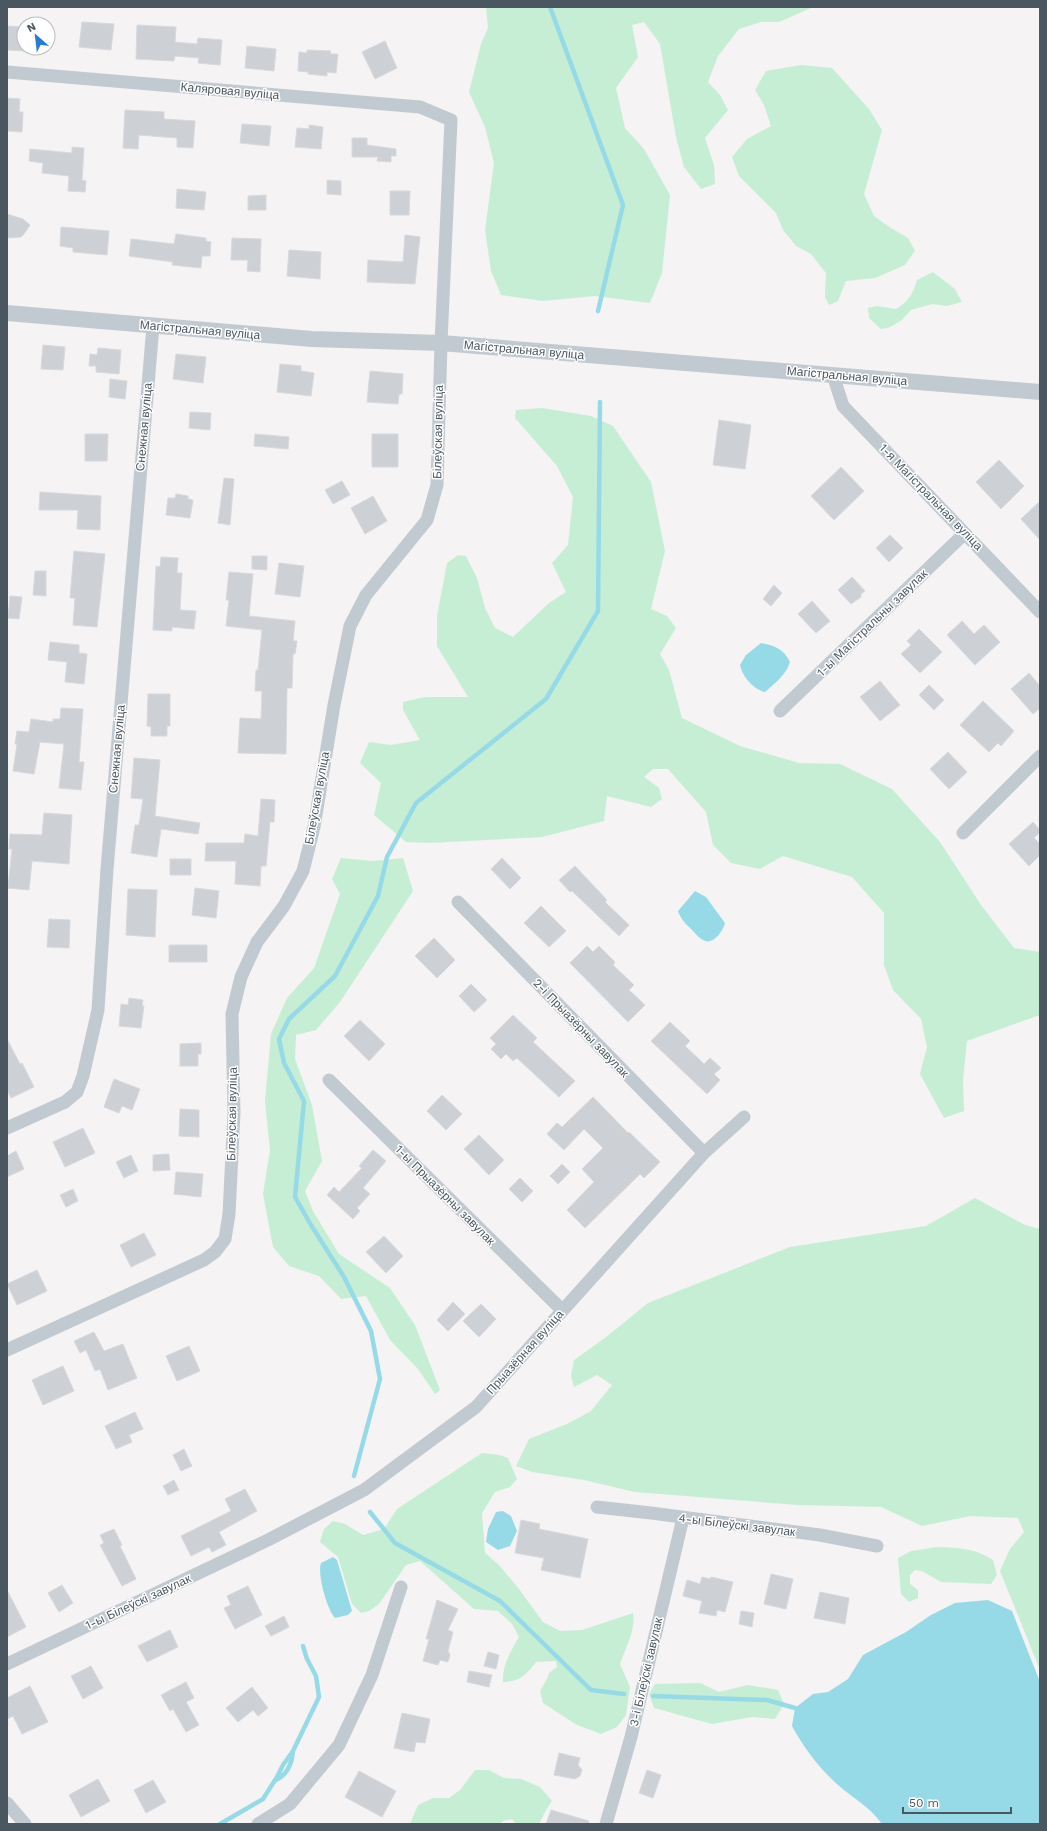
<svg xmlns="http://www.w3.org/2000/svg" width="1047" height="1831" viewBox="0 0 1047 1831" font-family="'Work Sans',sans-serif">
<style>
.green{fill:#c6eed4}
.water{fill:#96dae8}
.lines{fill:none;stroke-linecap:round;stroke-linejoin:round}
.stream{stroke:#96dae8;stroke-width:4.5}
.building{fill:#cdd0d5;stroke:#d7d9de}
.minor{stroke:#c2cad1;stroke-width:13}
.tertiary{stroke:#c2cad1;stroke-width:16}
.labels{text-anchor:middle;dominant-baseline:central;stroke-width:3;stroke-linejoin:round;paint-order:stroke}
.street-label{font-size:12px;fill:#4b5760;stroke:#fff}
</style>
<rect width="100%" height="100%" fill="#f5f3f3"/>
<path class="green" d="M486 7H813L779 22H761L739 29 718 56 708 82 720 95 728 110 705 138 714 165 715 184 701 189 684 167 676 137 660 44 644 22 632 25 638 57 616 88 625 128 644 149 670 195 662 273 650 303 595 296 543 301 501 295 491 271 485 230 494 163 485 127 469 92 481 44 488 28Z
M801 65 832 68 869 109 882 130 864 194 874 216 891 228 908 238 915 251 905 265 875 278 846 281 838 301 829 305 825 297 826 273 811 254 796 246 783 230 776 213 739 176 732 157 747 139 771 126 764 105 755 90 766 71Z
M933 272 955 289 962 302 947 306 932 304 911 310 902 320 890 327 881 329 869 318 868 308 877 306 896 309C908 302 913 294 917 280Z
M542 408 591 416 613 426 651 482 665 551 651 609 667 616 676 628 660 654 669 670 682 718 740 746 799 763 840 764 892 789 940 842 981 905 1014 948 1040 952V1015L967 1041 963 1080 964 1111 944 1118 920 1074 927 1047 921 1019 893 990 884 965V913L852 877 783 856 760 869 731 863 713 845 706 812 668 769H653L644 777 659 788 662 799 651 807 607 796 604 821 542 837 429 843 406 842 374 815 381 783 360 763 369 742 391 745 420 740 403 710V702L425 697H468L437 646V616L447 563 458 555 466 556 477 578 485 608 495 628 513 637 549 603 566 592 552 563 568 545 573 497 557 466 515 418 516 410Z
M341 858 373 861 403 858 413 891 340 1002 316 1030 296 1035 295 1059 312 1105 322 1161 305 1191 313 1211 339 1254 390 1288 415 1325 440 1390 435 1394 418 1369 390 1340 366 1296 341 1299 319 1276 289 1266 273 1247 263 1194 270 1150 265 1101 271 1034 287 998 314 968 340 894 332 879Z
M975 1198 1025 1225 1040 1229V1670L1000 1571 1010 1549 1024 1532 1018 1518 970 1516 922 1526 881 1507 797 1505 635 1492 584 1480 532 1472 516 1466 529 1439 567 1424 591 1411 612 1385 597 1375 574 1387 571 1376 574 1360 605 1338 648 1303 790 1247 926 1226Z
M482 1453 499 1455 508 1458 517 1479 510 1487 495 1492 482 1513 485 1553 499 1565 519 1589 543 1622 560 1631 582 1630 633 1613C636 1631 625 1648 620 1664L630 1687 626 1715 617 1727 601 1734 577 1725 543 1703 540 1691 547 1679 549 1673 557 1667 556 1661 536 1662C526 1675 519 1682 503 1682 502 1665 511 1651 519 1637L512 1624 498 1611 474 1609 420 1561 406 1565 379 1604 369 1611 361 1613 352 1604 338 1557 320 1542 324 1529 333 1521 345 1524 363 1535 384 1529 397 1509Z
M937 1547C960 1548 974 1548 993 1560L997 1575 991 1584 941 1582 922 1571 915 1570 910 1575V1584L918 1590V1598L909 1602 901 1594 898 1558 911 1551Z
M700 1683 719 1692 748 1685 778 1690 784 1704 775 1719 752 1717 712 1724 654 1708 649 1694 655 1684Z
M475 1770H489L504 1778 521 1779 540 1787 552 1801 546 1810 539 1824H516L512 1819 503 1821 500 1824H410L418 1805 433 1798H449L460 1790Z"/>
<path class="water" d="M761 643C774 645 784 649 790 662 786 675 775 683 765 692 754 690 742 676 740 665L746 655Z
M695 891 706 897 725 923C723 931 713 946 703 940 699 938 696 934 693 931 687 925 681 920 678 911Z
M503 1511 511 1516 517 1531 510 1546 498 1550 486 1542 488 1529 496 1512Z
M333 1557 337 1560 352 1611 348 1615 335 1618C327 1609 317 1574 321 1563Z
M988 1600 1012 1611 1040 1682V1824H882C869 1806 854 1799 838 1785 819 1768 804 1748 792 1726L795 1708 813 1694 828 1692 848 1679 863 1655 906 1632 931 1615 955 1603Z"/>
<g class="lines">
<path class="stream" d="M550 7 623 205 598 311
M354 1476 380 1379 371 1331 344 1277 311 1225 295 1197 304 1101 284 1063 279 1039 289 1019 335 976 378 896 387 857 416 803 546 699 598 611 600 402
M370 1512 395 1543 500 1601 591 1690 624 1694
M653 1696 767 1700 795 1708
M276 1780C288 1774 292 1764 293 1751
M220 1824 263 1799 277 1777 283 1765 293 1751 319 1697 316 1676 307 1659 303 1646"/>
</g>
<path class="building" d="M82 22 114 24 111 50 79 47Z
M137 25 176 27 175 42 197 44 198 38 222 40 220 65 198 63 199 58 175 56 174 61 136 59Z
M7 26 24 27V51L7 50Z
M385 41 397 68 375 79 362 52Z
M247 46 276 49 274 71 245 68Z
M307 50 331 51 330 54H338L336 73 327 72V76L308 74V72L298 71 299 52 307 53Z
M7 98 20 99 19 112H23L22 132 7 131Z
M125 110 164 112V119L195 121 193 148 177 147V138L139 135 138 149 123 148Z
M242 124 271 126 269 146 240 143Z
M309 125 323 127 321 149 295 147 297 128 309 129Z
M352 138H367V145L396 149V156H391V162L377 161 378 157H352Z
M72 147 84 148 82 180 86 181 85 192 68 191 69 176 42 173 43 163 29 161 30 149 72 153Z
M327 180 341 181V195L327 194Z
M177 189 206 192 204 210 176 208Z
M390 191H410L409 215H390Z
M266 195V210H248V196Z
M7 214 23 219 30 225 24 234 21 237 7 238Z
M61 227 109 231 107 255 73 252V248L60 246Z
M176 234 206 238V241L211 242 210 256H202L201 268 172 265 173 262 129 256 131 239 174 244Z
M405 235 420 237 415 284 367 282 368 260 403 262Z
M232 238 261 239 260 272 247 271 248 260H231Z
M289 250 321 252 320 279 287 276Z
M43 345 65 347 63 370 41 369Z
M98 348 121 350 119 374 96 372V366H89L90 354 97 355Z
M176 354 206 357 203 383 173 379Z
M280 364 301 366V371L314 373 311 396 277 392Z
M370 371 403 374 402 394H399L398 404 367 402Z
M110 379 127 381 125 399 109 397Z
M190 412 211 413 210 430 189 428Z
M719 420 751 425 745 469 713 465Z
M85 434H108L107 461H85Z
M255 434 289 437 288 449 254 446Z
M372 434H398V467H372Z
M999 460 1024 486 1001 509 976 482Z
M841 467 864 491 834 520 811 496Z
M224 478 234 479 230 525 218 523Z
M342 481 350 495 333 504 325 490Z
M40 492 101 496 100 530 77 529 78 510H39Z
M176 494 188 496V499L193 500 190 518 166 515 168 498H175Z
M373 496 387 521 365 534 351 508Z
M1040 501V540L1021 519Z
M890 535 903 548 889 562 876 548Z
M74 551 105 554 97 627 73 625 75 598H70Z
M252 556H267V570L252 569Z
M161 557 178 558 177 573H182L180 610 196 611 194 629 172 627V631L153 630 156 566 160 567Z
M279 563 304 566 300 597 275 594Z
M35 571H46V596L33 595Z
M229 572 253 574 249 616 295 621 293 641H297L295 654H293L292 688H287L286 754 238 753 240 718 261 719 262 691H255L256 670H258L262 630 226 626 229 600H226Z
M852 577 865 591 861 594V597L851 604 838 590Z
M774 585 782 593 771 606 763 599Z
M10 596 22 597 19 619 8 618Z
M812 601 830 621 816 633 798 614Z
M962 621 974 634 984 625 1000 642 975 665 947 635Z
M919 629 942 652 920 673 901 654 911 645 907 641Z
M50 642 79 645V653L87 654 84 684 65 682 67 662 48 660Z
M1029 673 1040 686V708L1033 714 1011 689Z
M880 681 900 705 880 721 860 697Z
M929 685 944 700 934 710 919 695Z
M148 694H170V726H167V736H151V727L147 726Z
M983 701 1014 731 1001 746 998 743 989 752 960 725Z
M61 708 83 709 79 762H84L81 790 59 788 64 744 40 742 34 774 13 771 17 744H15L17 731 29 732 31 719 53 722V719H60Z
M948 752 967 772 949 789 930 769Z
M134 758 160 760 155 816 200 823 198 834 161 829 157 857 131 853 135 825H139L143 799 131 798Z
M261 799 275 800 274 822H270L266 866H261L260 886 235 884 236 861H205L206 843H244L245 834 258 836Z
M44 813 72 815 69 864 32 861 29 890 8 888 12 849H9L10 834 42 835Z
M1033 822 1040 830V832L1034 838 1040 844V855L1029 866 1009 844Z
M502 858 521 878 510 889 491 869Z
M170 859H191V875H170Z
M575 866 607 900 605 902 629 925 619 936 572 891 570 892 559 880Z
M195 888 219 891 216 918 192 915Z
M128 889 157 890 155 937 126 935Z
M541 906 566 931 549 947 524 923Z
M49 919 70 920 69 948 47 947Z
M434 938 455 960 437 978 415 956Z
M169 945H207V962H169Z
M587 946 593 952 599 946 615 962 613 965 634 985 629 990 645 1005 628 1022 570 963Z
M471 984 487 1000 474 1012 459 996Z
M129 998 143 1000 142 1006H144L141 1028 119 1026 121 1004 128 1005Z
M513 1015 537 1038 533 1042 575 1081 559 1097 517 1058 513 1061 506 1054 501 1059 491 1049 496 1044 490 1038Z
M360 1020 385 1044 369 1061 344 1036Z
M670 1022 690 1041 685 1046 704 1064 710 1058 721 1068 714 1074 720 1080 707 1094 651 1041Z
M7 1039 20 1064 22 1063 34 1087 11 1098 7 1090Z
M201 1043V1054H198V1066H180V1044Z
M114 1079 140 1089 132 1110 122 1106 119 1113 104 1107Z
M442 1095 462 1114 446 1130 427 1111Z
M593 1097 628 1133 629 1132 660 1162 644 1178 640 1174 585 1228 567 1210 594 1182 582 1169 603 1148 584 1129 564 1150 547 1134 557 1123 562 1127Z
M180 1109 199 1110V1137L179 1136Z
M83 1128 95 1153 65 1167 53 1142Z
M479 1135 504 1160 489 1175 464 1149Z
M373 1150 386 1161 363 1188 370 1194 357 1208 360 1211 353 1219 327 1195 334 1187 339 1192 362 1168 359 1166Z
M16 1151 24 1169 7 1177V1156Z
M169 1154 170 1170 153 1171V1155Z
M131 1155 138 1171 124 1178 116 1162Z
M562 1164 570 1172 558 1184 550 1176Z
M176 1172 203 1174 201 1197 174 1194Z
M520 1178 533 1191 522 1202 509 1189Z
M73 1189 78 1201 66 1207 60 1195Z
M144 1233 156 1255 131 1267 120 1245Z
M384 1236 403 1256 386 1273 366 1252Z
M37 1270 47 1291 17 1305 7 1284Z
M453 1302 465 1314 448 1331 437 1320Z
M481 1304 496 1319 479 1337 463 1321Z
M94 1332 104 1351 123 1344 137 1378 108 1390 100 1369 95 1371 86 1350 80 1353 74 1341Z
M189 1346 200 1371 177 1381 166 1356Z
M63 1366 74 1391 43 1405 32 1380Z
M135 1412 143 1429 129 1435 132 1442 116 1449 105 1426Z
M184 1449 192 1466 181 1471 173 1455Z
M174 1480 179 1490 168 1495 163 1486Z
M245 1489 257 1511 219 1532 226 1545 212 1552 209 1547 191 1556 181 1536 231 1511 225 1499Z
M521 1520 540 1524 539 1529 588 1539 580 1578 541 1570 544 1558 515 1553Z
M114 1529 122 1545 120 1546 136 1579 122 1586 100 1545 104 1543 100 1535Z
M771 1574 793 1579 786 1609 764 1604Z
M702 1577 710 1579 711 1577 733 1582 725 1612 717 1610 716 1616 699 1613 702 1601 683 1596 687 1580 700 1584Z
M62 1585 73 1603 59 1612 48 1593Z
M248 1586 262 1615 235 1629 224 1608 231 1605 227 1596Z
M7 1590 26 1627 7 1637Z
M820 1592 849 1598 845 1624 814 1618Z
M437 1600 458 1609 448 1630 453 1632 448 1651 450 1655 448 1662 440 1660 438 1665 423 1661 429 1639H426Z
M741 1611 754 1613 752 1627 739 1624Z
M284 1616 289 1627 271 1636 265 1626Z
M170 1630 178 1647 147 1662 138 1646Z
M488 1652 499 1655 496 1669 484 1666Z
M91 1666 103 1688 83 1699 71 1676Z
M469 1671 492 1675 489 1687 467 1682Z
M186 1682 194 1698 186 1702 199 1725 186 1732 173 1709 170 1711 161 1695Z
M30 1686 48 1722 22 1734 13 1716 7 1719V1698Z
M252 1687 268 1708 258 1716 253 1710 238 1722 226 1708Z
M402 1713 430 1719 425 1743 416 1742 414 1752 394 1748Z
M559 1753 580 1758 578 1765 582 1770 580 1776 575 1779 554 1775Z
M647 1770 661 1775 653 1798 639 1793Z
M359 1771 396 1791 382 1817 345 1797Z
M98 1779 110 1801 81 1817 69 1795Z
M153 1780 166 1802 146 1813 134 1790Z
M551 1810 589 1821 588 1824H546Z"/>
<g class="lines">
<path class="minor" d="M7 72 420 107 451 120 441 343 437 485 427 520 366 595 350 626 334 705 314 827 303 871 284 906 257 942 241 977 232 1014 234 1113 229 1214 225 1239 215 1252 204 1260 7 1350
M833 375 843 406 1040 612
M780 711 964 534
M963 833 1040 756
M458 902 704 1153
M329 1080 562 1310
M7 1128 65 1102 77 1092 83 1076 98 1010 107 869 153 326
M597 1507 651 1513 820 1535 877 1546
M7 1664 268 1540 364 1490 476 1407 704 1153 744 1117
M7 1803 25 1824
M258 1824 290 1804 339 1745 372 1675 401 1587
M606 1824 631 1737 683 1518"/>
<path class="tertiary" d="M7 313 312 339 441 343 1040 392"/>
</g>
<g class="labels">
<g class="street-label">
<text transform="translate(230 91) rotate(5)">Каляровая вуліца</text>
<text transform="translate(200 330) rotate(5)">Магістральная вуліца</text>
<text transform="translate(524 350) rotate(5)">Магістральная вуліца</text>
<text transform="translate(847 376) rotate(5)">Магістральная вуліца</text>
<text transform="translate(144 427) rotate(-85)">Снежная вуліца</text>
<text transform="translate(438 432) rotate(-89)">Білеўская вуліца</text>
<text transform="translate(931 497) rotate(46)">1-я Магістральная вуліца</text>
<text transform="translate(872 623) rotate(-44)">1-ы Магістральны завулак</text>
<text transform="translate(117 749) rotate(-85)">Снежная вуліца</text>
<text transform="translate(317 798) rotate(-80)">Білеўская вуліца</text>
<text transform="translate(581 1028) rotate(46)">2-і Прыазёрны завулак</text>
<text transform="translate(232 1114) rotate(-89)">Білеўская вуліца</text>
<text transform="translate(445 1195) rotate(45)">1-ы Прыазёрны завулак</text>
<text transform="translate(525 1352) rotate(-48)">Прыазёрная вуліца</text>
<text transform="translate(737 1525) rotate(7)">4-ы Білеўскі завулак</text>
<text transform="translate(138 1602) rotate(-25)">1-ы Білеўскі завулак</text>
<text transform="translate(646 1672) rotate(-77)">3-і Білеўскі завулак</text>
</g>
</g>
<rect width="1047" height="1831" fill="none" stroke="#4b5760" stroke-width="16"/>
<g transform="translate(36 36) rotate(332)"><circle r="19" fill="#ffffff" stroke="#b7bcbf"/>
<path d="M0-3L7 15L0 10L-7 15Z" fill="#277bdb"/>
<text y="-6" font-size="11" font-weight="bold" text-anchor="middle" fill="#4b5760">N</text>
</g>
<path d="M903 1807v6h108v-6" fill="none" stroke="#4b5760" stroke-width="2"/>
<text x="909" y="1807" font-size="12" fill="#4b5760" stroke="#ffffff" stroke-width="3" paint-order="stroke">50 m</text>
</svg>
